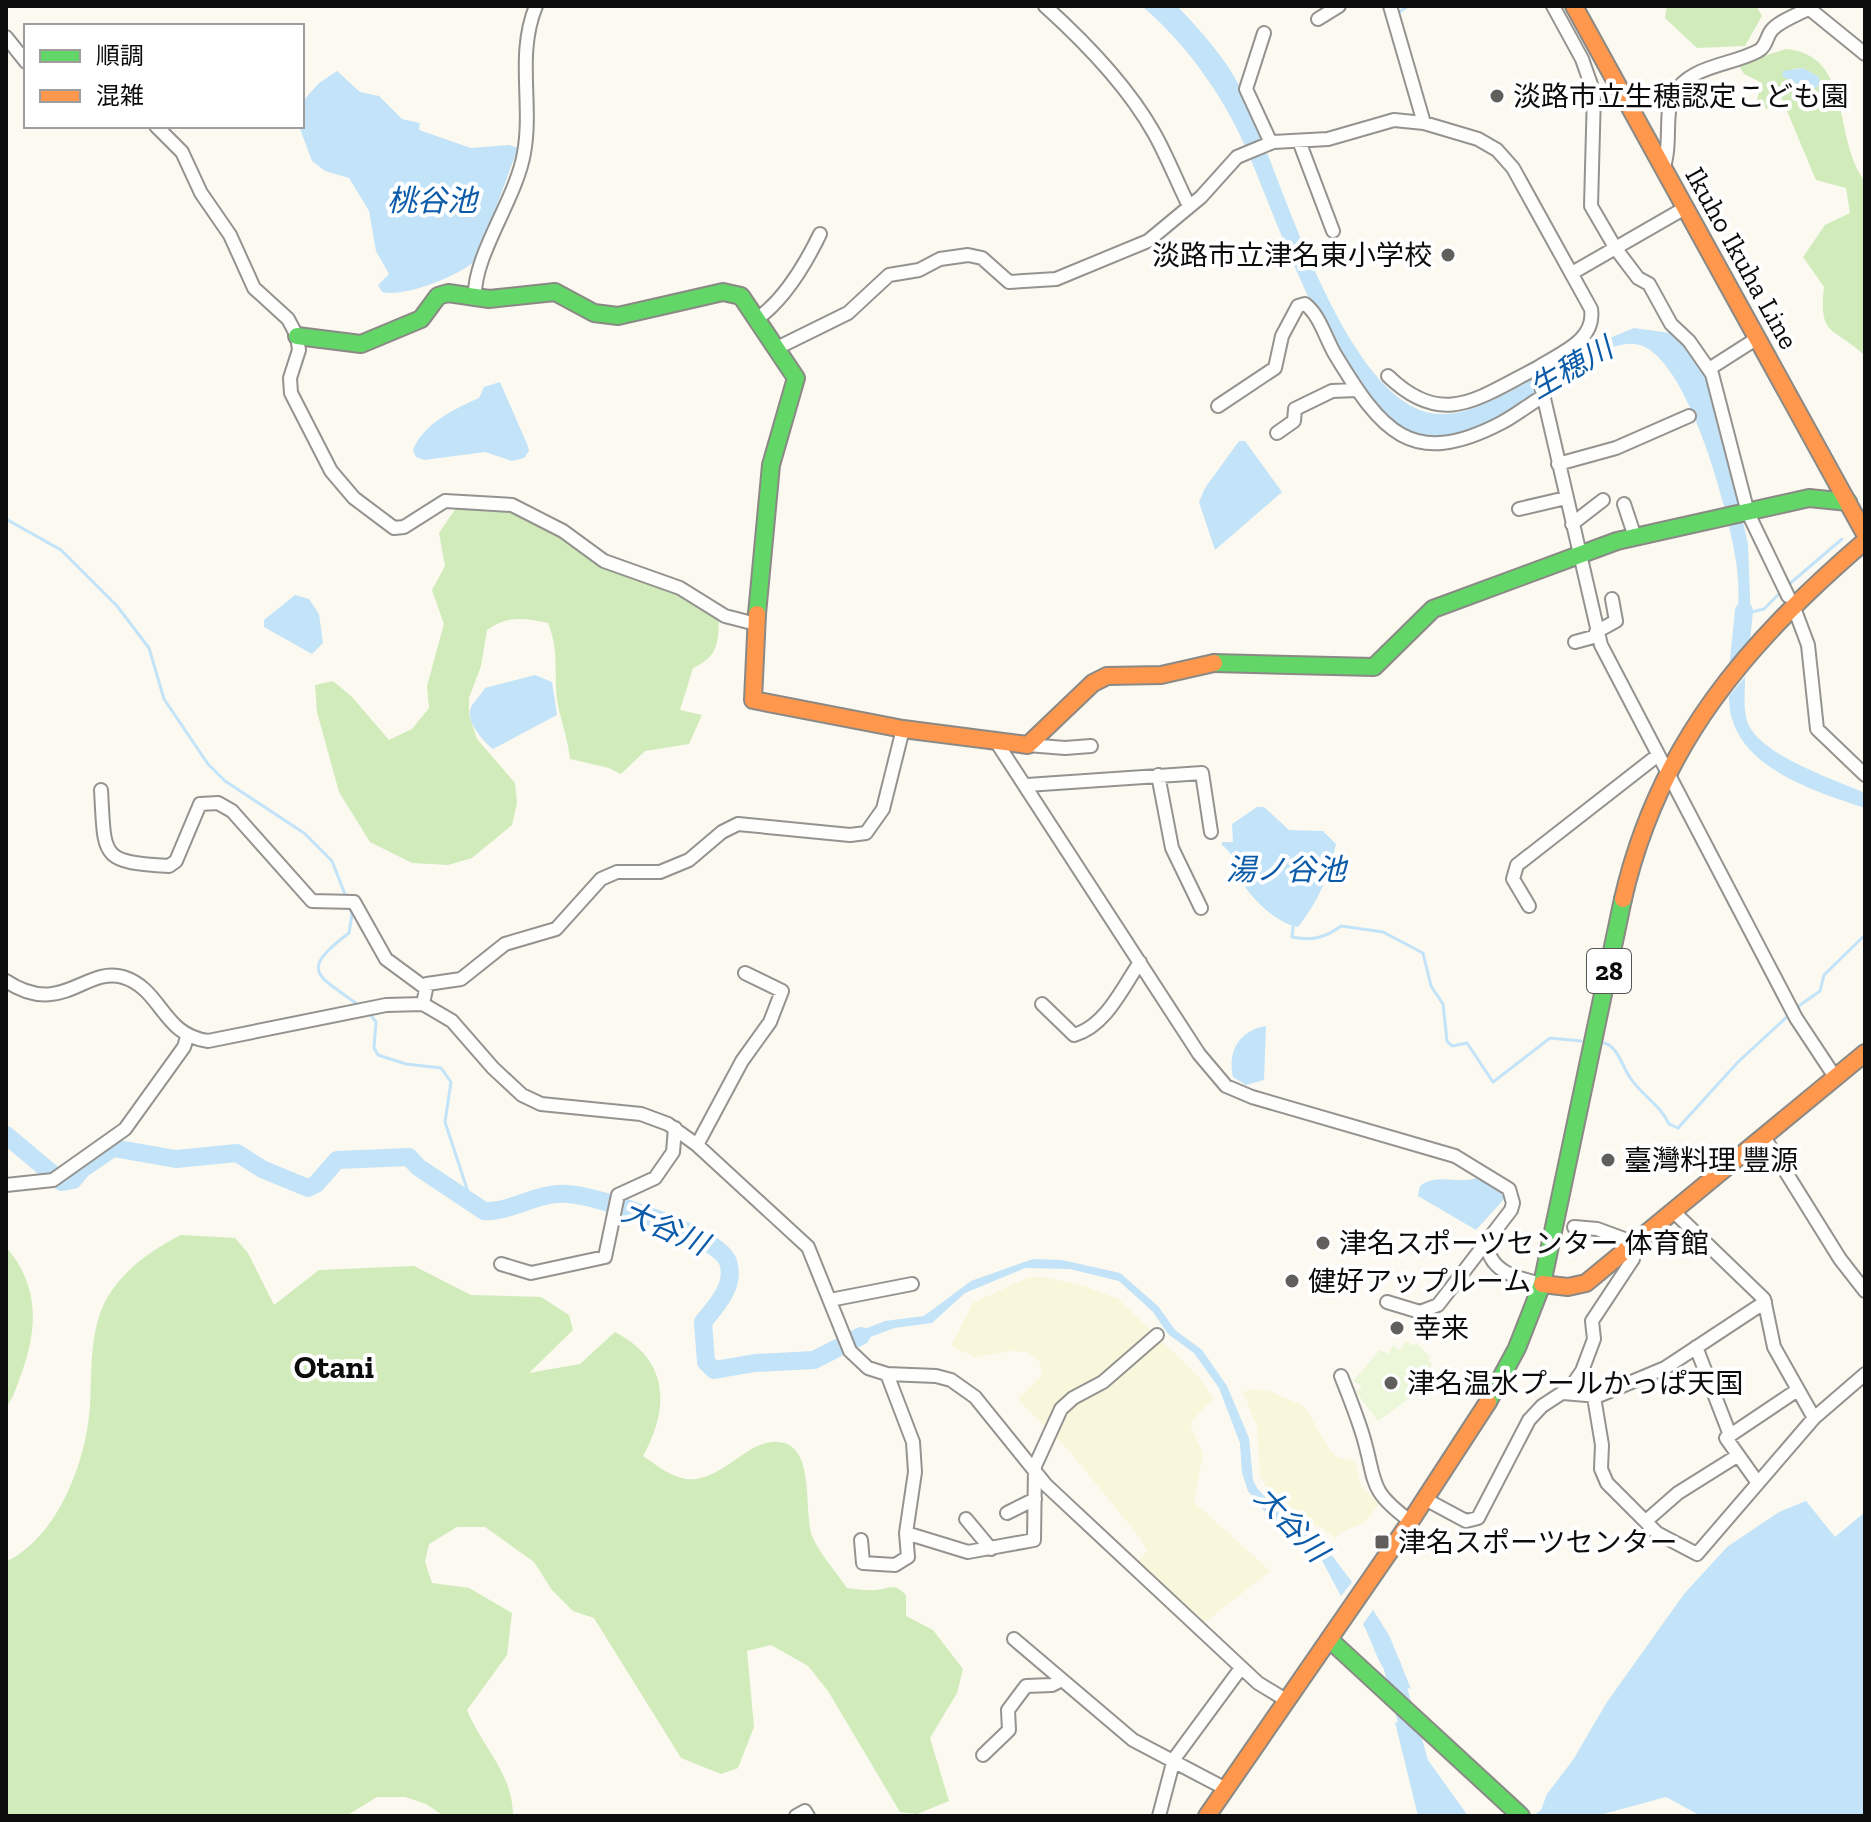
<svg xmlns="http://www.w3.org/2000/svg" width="1871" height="1822" viewBox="0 0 1871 1822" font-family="'Zilla Slab','Noto Sans JP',serif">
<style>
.farmland{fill:#f9f7db}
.forest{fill:#d1ebbb;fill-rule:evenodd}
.pitch{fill:#ecf6d8}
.water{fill:#c3e3f8}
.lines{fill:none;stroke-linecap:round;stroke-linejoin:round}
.stream{stroke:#c3e3f8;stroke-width:3}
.river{stroke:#c3e3f8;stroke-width:18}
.street-casing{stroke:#94938f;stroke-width:16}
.fast-casing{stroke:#8a8985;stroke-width:20}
.slow-casing{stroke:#8a8985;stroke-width:20}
.street{stroke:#fefefd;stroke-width:12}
.fast{stroke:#63d668;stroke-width:16}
.slow{stroke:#ff974d;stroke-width:16}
.poi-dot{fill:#605f5c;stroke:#fff;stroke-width:3}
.labels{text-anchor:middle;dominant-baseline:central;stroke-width:8;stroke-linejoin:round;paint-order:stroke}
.shield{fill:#fff;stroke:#555;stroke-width:2}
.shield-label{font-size:26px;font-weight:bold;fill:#0c0c0c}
.poi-label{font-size:28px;fill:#0c0c0c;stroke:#fff;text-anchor:start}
.street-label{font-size:28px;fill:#0c0c0c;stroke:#fff}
.water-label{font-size:30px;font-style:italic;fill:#0b5ba9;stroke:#fff}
.quarter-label{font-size:32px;font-weight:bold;fill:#0c0c0c;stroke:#fff}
</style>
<rect width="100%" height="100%" fill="#fbf9f0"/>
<path class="farmland" d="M1029 1277H1044L1084 1286 1118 1299 1199 1377 1213 1398 1190 1424 1203 1454 1194 1502 1270 1571 1199 1627 1134 1566 1147 1551 1141 1539 1070 1452 1018 1399 1042 1375 1039 1360 1026 1352 1012 1351 975 1357 951 1346 973 1303Z
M1251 1389 1269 1391 1304 1406 1331 1452 1339 1458 1355 1461 1361 1486 1379 1504 1366 1522 1341 1532 1335 1539 1324 1529 1288 1512 1273 1496 1260 1476 1257 1427 1243 1392Z"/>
<path class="forest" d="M1667 6H1756L1762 16 1745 46 1697 48 1665 18Z
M1786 49C1854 55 1832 140 1865 181V356C1835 326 1818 339 1824 287L1803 257 1825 225 1850 213 1846 188 1816 180 1781 97 1767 109 1757 99 1762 83 1744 74 1738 64ZM1803 68 1819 77 1809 92 1800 87 1792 69Z
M474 505 516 511 564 539 680 593 719 618C718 645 718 656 693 668L680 710 702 715 689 744 645 751 621 774 609 768 570 759C568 741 563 727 559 710 552 679 561 655 548 623 525 618 507 615 487 630L481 666 469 698V715L477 739 515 783 517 803 512 825 472 858 448 865 412 863 370 842 339 792 317 712 315 685 333 681 352 697 389 740 412 729 429 708 427 686 444 624 432 590 445 566 439 533 456 508Z
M181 1235 235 1238 248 1253 274 1305 319 1270 414 1266 471 1295 541 1297 569 1315 573 1330 529 1373 580 1364 615 1332C669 1360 670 1407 643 1456 656 1465 671 1477 686 1479 724 1484 752 1430 787 1444 814 1455 804 1515 812 1536 820 1554 836 1572 847 1588 856 1589 866 1591 875 1590 891 1589 893 1582 906 1595V1616L933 1630 963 1669 957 1693 930 1738 949 1801 917 1814 900 1812 828 1691 808 1666 771 1645 747 1651 754 1727 738 1768 721 1774 681 1758 594 1618 573 1611 552 1590 534 1562 485 1527H457L429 1544 425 1562 432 1583 469 1588 512 1613 507 1655 467 1710C482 1747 513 1773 513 1816H444L426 1804 405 1797H377L346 1816H6V1562C58 1536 86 1463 90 1406 92 1371 89 1330 107 1298 125 1268 152 1250 181 1235Z
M6 1247C39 1285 38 1327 22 1372 17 1384 14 1398 6 1407Z"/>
<path class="pitch" d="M1406 1341 1414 1346 1416 1343 1430 1357 1428 1361 1432 1364 1425 1377 1421 1376 1426 1386 1378 1421 1356 1392 1362 1386 1353 1381 1380 1350 1388 1354 1393 1345 1400 1350Z"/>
<path class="water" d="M1142 6H1177C1201 31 1223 55 1240 87 1277 161 1343 408 1438 414 1470 416 1506 392 1534 379L1536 396C1504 415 1463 442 1423 436 1345 426 1275 214 1246 148 1222 94 1187 45 1142 6Z
M1803 68 1819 77 1820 84 1812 91 1782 76 1783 71Z
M337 71 360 92 379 96 402 119 420 123 419 130 471 148 509 145 518 148 477 259C462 275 404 298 382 292L378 285 389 274 376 251 369 211 349 178 325 171 312 161 299 126H302V102L319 83Z
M1634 328 1670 333 1683 343 1710 379 1748 544 1751 625 1736 642C1738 618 1740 593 1737 569 1732 523 1688 350 1635 344 1604 340 1571 377 1545 392L1542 375 1600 342Z
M500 382 527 444 529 451 524 458 512 461 485 452 424 460 416 457 413 450C423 424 454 409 479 398L484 387Z
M1239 441H1245L1282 492 1215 550 1199 502 1205 488Z
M295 595 309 599 319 614 323 643 312 654 264 627V620Z
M535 675 552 682 557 715 493 749C484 742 467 723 470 710 472 703 481 695 485 688Z
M1745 677C1745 691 1743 708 1747 721 1758 755 1834 779 1865 793V808C1811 790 1728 765 1729 696Z
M1257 807H1264L1289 830 1323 831 1336 844C1329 876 1318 902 1298 927 1277 924 1249 897 1240 878 1234 864 1234 854 1222 845V842H1233L1232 824Z
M1266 1026 1264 1080 1246 1085 1233 1077C1227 1051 1240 1030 1266 1026Z
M1479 1177 1504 1192 1506 1197 1476 1230 1418 1196 1420 1186C1438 1172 1459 1186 1479 1177Z
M1033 1259 1062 1260 1120 1273 1158 1306 1175 1330 1202 1350 1227 1386 1249 1438 1253 1480 1257 1488 1286 1521 1318 1537 1352 1582 1341 1596 1319 1555 1304 1541 1280 1530 1248 1491 1242 1473 1240 1443 1219 1388 1194 1353 1168 1334 1153 1312 1119 1281 1070 1269 1025 1268 965 1293 932 1323 894 1328 852 1344 847 1336 885 1321 924 1316 971 1281Z
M1806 1501 1835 1537 1865 1512V1816H1701L1666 1797 1596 1816H1533L1541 1810 1547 1794 1573 1760 1607 1702 1684 1594 1727 1547 1779 1512Z
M1373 1610 1389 1635 1411 1689C1380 1680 1377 1651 1363 1624Z
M1395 1722 1409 1726 1422 1739 1428 1760 1468 1816H1418Z"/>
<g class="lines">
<path class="stream" d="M1398 13 1408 6
M6 519 61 550 117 606 149 648 164 699 208 764 225 781 304 833 332 861 346 897
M1787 586 1842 539
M1748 613 1764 609 1781 592
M348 904 352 914 349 933C297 972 318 975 360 1006
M1293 927 1292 937C1312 941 1325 938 1341 926L1383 932 1423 953 1431 986 1443 1004 1447 1041 1452 1046 1467 1043 1493 1082 1550 1038 1581 1041
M1796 1008 1820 991 1824 975 1865 935
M369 1013 376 1022 374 1048 378 1055 406 1064 441 1068 451 1082 445 1122 471 1201
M1604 1043C1618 1046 1622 1067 1631 1079 1643 1096 1660 1105 1669 1124L1678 1128 1738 1062 1789 1015"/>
<path class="river" d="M1738 669 1744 611
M6 1135 62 1182 73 1180 82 1169 113 1148 176 1159 237 1153 262 1169 308 1188 316 1184 337 1160 409 1157 418 1167 484 1211C511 1213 535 1192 567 1194 596 1195 719 1235 728 1262 736 1286 716 1306 703 1322L706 1362 714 1370 755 1363 814 1360 861 1336
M1392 1665 1414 1748"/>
<defs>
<path id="street" d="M1045 6C1086 43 1127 85 1154 133 1167 156 1177 182 1189 206
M1390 6 1424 123
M1553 6 1582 59 1594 93 1591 206 1616 249 1638 278 1649 284 1671 324 1689 341 1712 374 1748 513 1788 596
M1806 6 1865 54
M1318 19 1339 6
M1264 33 1246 89 1271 143
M6 37 26 62
M156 126 182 152 201 193 230 235 254 288 288 319 297 336 299 350 290 378 291 393 331 471 354 498 394 528 404 527 445 501 512 505 563 531 604 561 680 588 725 616 756 624
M1299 141 1333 231
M1663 169C1672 147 1664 112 1673 95 1690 65 1730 66 1758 51 1766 47 1766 38 1771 31 1779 21 1797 15 1808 9
M1572 273 1685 208
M475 299C472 257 516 200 524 153 533 103 516 55 536 6
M757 319C785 299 805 265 820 234
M777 348 848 313 889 275 919 270 940 259 968 255 982 258 1009 282 1056 279 1148 241 1201 197 1237 157 1273 142 1328 139 1394 120 1424 123 1478 139 1497 150 1513 168 1591 309C1596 341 1560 353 1537 368L1601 645 1796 1018 1835 1077
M1709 369 1756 339
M1388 376C1443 429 1478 398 1537 368
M1218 406 1275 368 1282 336 1298 306 1305 304C1320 315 1326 340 1336 356 1381 430 1411 470 1501 423 1515 416 1528 405 1542 397
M1277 433 1294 421 1295 409 1332 391 1356 390
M1558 464 1616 448 1689 416
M1624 504 1635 537
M1519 509 1566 498
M1572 524 1603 500
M1796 613 1808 645 1817 729 1865 775
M1596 632 1616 621 1612 599
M1575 642 1597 636
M997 743 1199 1054 1226 1086 1252 1097 1455 1156 1509 1189 1513 1203 1511 1210 1438 1305 1420 1312 1387 1302
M1028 745 1065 748 1091 746
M1158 775 1172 848 1201 908
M1027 785 1202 773 1211 832
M101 790C105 857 99 862 169 866L176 861 200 804 218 803 232 811 312 901 354 902 386 959 424 987
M1529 906 1513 879 1517 865 1658 755
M6 981C62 1018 85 966 123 977 162 989 162 1035 208 1041L386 1005 423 1004 452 1021 493 1068 522 1095 541 1104 641 1114 668 1124 697 1145 808 1247 850 1351 868 1368 887 1374 936 1376 951 1380 975 1397 1046 1485 1258 1683 1286 1700
M423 1004 427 984 461 979 505 944 556 929 601 879 617 872H660L689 860 722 832 738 824 850 835 866 833 883 809 903 729
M1042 1004 1074 1035C1106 1026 1123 987 1140 962
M1764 1137 1840 1259 1865 1291
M697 1145 742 1061 770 1022 782 991 745 973
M6 1185 53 1180 125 1129 184 1047 187 1037
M1674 1212 1764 1299 1774 1347 1814 1418
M1486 1240C1488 1272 1516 1278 1542 1284
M501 1264 531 1273 605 1257 618 1195 655 1178 673 1152 675 1128
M830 1300 912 1284
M1696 1347 1730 1435
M887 1374 913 1442 915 1472 906 1533 968 1552 1034 1540 1035 1466 1061 1409 1073 1398 1103 1382 1157 1335
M1341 1376C1349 1396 1357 1416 1363 1436 1377 1483 1367 1489 1410 1521
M1563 1393 1598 1396 1665 1368 1765 1302
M1594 1397 1602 1445 1601 1469 1607 1483 1657 1533 1697 1554 1814 1418 1865 1374
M1758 1483 1726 1438 1796 1391
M1425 1499 1466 1521 1478 1518 1529 1420 1542 1406 1571 1387 1582 1371 1594 1339 1592 1321 1633 1259 1635 1243 1597 1229 1574 1227
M1007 1513 1035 1499
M966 1519 991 1549
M1646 1521 1678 1493 1737 1456
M861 1540 863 1563 895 1565 908 1557 906 1533
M1014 1639 1133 1740 1226 1789
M983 1755 1009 1730 1008 1710 1026 1686 1052 1685 1062 1680
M796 1816 805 1811 808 1816
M1159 1816 1174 1759 1241 1668"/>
<path id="fast" d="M297 336 361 344 421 319 438 296 448 293 489 299 555 292 594 313 618 316 723 292 741 296 796 378 771 465 757 614
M1214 663 1374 667 1433 609 1617 541 1809 498 1848 502
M1488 1402 1517 1348 1542 1284 1623 899
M1330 1640 1521 1816"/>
<path id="slow" d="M1574 6 1865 534
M757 614 753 700 903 729 1028 745 1093 683 1107 676 1161 675 1214 663
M1623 899C1659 743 1747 643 1865 541
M1542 1284 1568 1287 1586 1283 1865 1053
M1207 1816 1410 1522 1488 1402"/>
</defs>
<use href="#street" class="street-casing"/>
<use href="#fast" class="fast-casing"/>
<use href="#slow" class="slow-casing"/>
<use href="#street" class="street"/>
<use href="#fast" class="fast"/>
<use href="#slow" class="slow"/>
</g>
<g class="poi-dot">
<circle cx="1497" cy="96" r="8"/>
<circle cx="1448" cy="255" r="8"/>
<circle cx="1608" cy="1160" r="8"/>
<circle cx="1323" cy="1243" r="8"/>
<circle cx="1292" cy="1281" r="8"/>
<circle cx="1397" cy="1328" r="8"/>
<circle cx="1391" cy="1383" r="8"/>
<rect x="1374" y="1534" width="16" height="16" rx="4"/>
</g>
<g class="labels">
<rect class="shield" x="1587" y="949" width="44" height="44" rx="6"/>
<g class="shield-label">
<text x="1609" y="971">28</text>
</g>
<g class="poi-label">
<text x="1513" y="96">淡路市立生穂認定こども園</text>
<text x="1432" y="255" text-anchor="end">淡路市立津名東小学校</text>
<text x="1624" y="1160">臺灣料理 豐源</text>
<text x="1339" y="1243">津名スポーツセンター 体育館</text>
<text x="1308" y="1281">健好アップルーム</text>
<text x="1413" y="1328">幸来</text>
<text x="1407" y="1383">津名温水プールかっぱ天国</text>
<text x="1398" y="1542">津名スポーツセンター</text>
</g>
<g class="street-label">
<text transform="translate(1742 258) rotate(61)">Ikuho Ikuha Line</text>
</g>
<g class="water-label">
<text x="432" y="201">桃谷池</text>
<text transform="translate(1571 368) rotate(-30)">生穂川</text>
<text x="1286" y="870">湯ノ谷池</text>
<text transform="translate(665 1228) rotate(24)">大谷川</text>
<text transform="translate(1291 1524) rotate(47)">大谷川</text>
</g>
<g class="quarter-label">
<text x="334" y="1367">Otani</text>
</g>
</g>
<rect width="1871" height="1822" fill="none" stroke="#0c0c0c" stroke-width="16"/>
<rect x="24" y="24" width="280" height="104" fill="#ffffff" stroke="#9e9e9e" stroke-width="2"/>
<rect x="40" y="50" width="40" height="12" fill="#63d668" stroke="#9e9e9e" stroke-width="2"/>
<text x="96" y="64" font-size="24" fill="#0c0c0c">順調</text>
<rect x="40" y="90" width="40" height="12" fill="#ff974d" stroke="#9e9e9e" stroke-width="2"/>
<text x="96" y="104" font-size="24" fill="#0c0c0c">混雑</text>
</svg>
